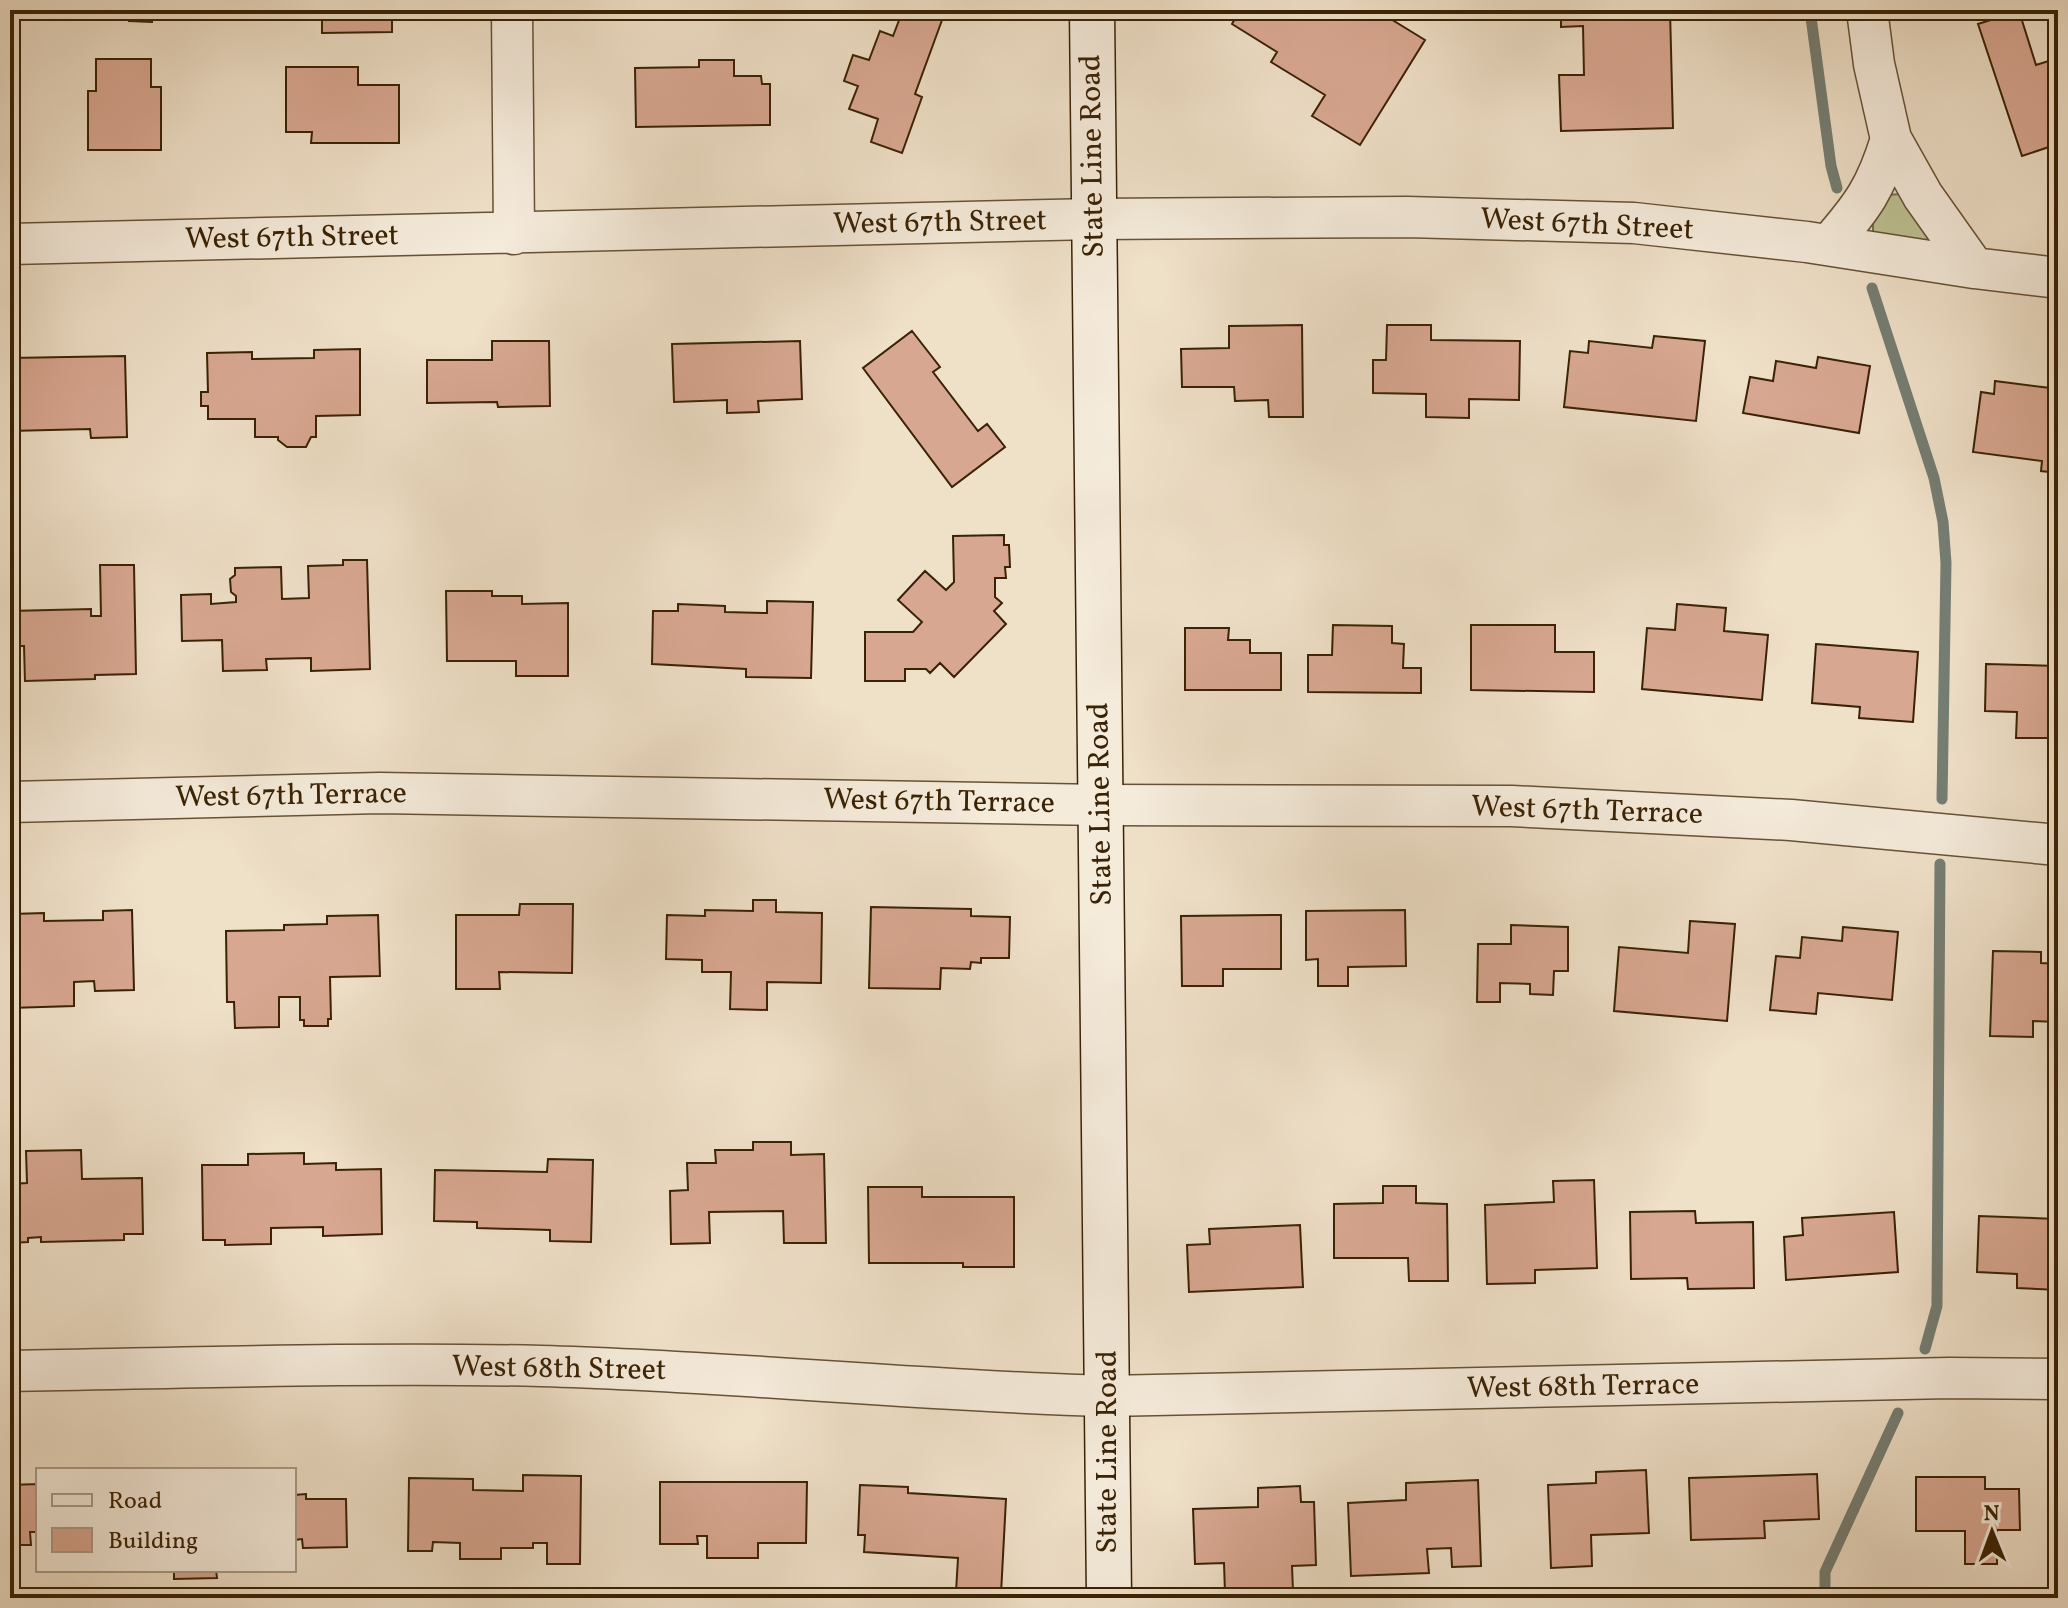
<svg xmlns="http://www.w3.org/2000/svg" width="2068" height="1608" viewBox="0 0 2068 1608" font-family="Vollkorn,serif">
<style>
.green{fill:#bdc193;stroke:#7c724c;stroke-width:2}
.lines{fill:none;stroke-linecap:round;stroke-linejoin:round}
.stream{stroke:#757e73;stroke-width:11}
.building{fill:#d8a791;stroke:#3a2204;stroke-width:2}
.street-casing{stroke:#675235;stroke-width:43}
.secondary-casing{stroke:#3a2204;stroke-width:47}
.street{stroke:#f5ebdb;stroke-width:40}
.secondary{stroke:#f5ebdb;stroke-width:44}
.labels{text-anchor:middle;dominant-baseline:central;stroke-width:6;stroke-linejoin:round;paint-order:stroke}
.street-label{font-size:30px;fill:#3a2204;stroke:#f5ebdb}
</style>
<rect width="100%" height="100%" fill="#efe0c8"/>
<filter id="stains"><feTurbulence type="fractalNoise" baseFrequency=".0025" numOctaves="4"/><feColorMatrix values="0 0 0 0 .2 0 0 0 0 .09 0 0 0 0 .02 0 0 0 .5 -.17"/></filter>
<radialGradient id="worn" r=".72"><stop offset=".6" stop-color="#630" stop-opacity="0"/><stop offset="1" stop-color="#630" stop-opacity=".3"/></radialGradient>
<path class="green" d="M1900 194 1931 232 1926 242 1873 233V223L1889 195Z"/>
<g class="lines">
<path class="stream" d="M1810 10 1831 166 1837 188
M1872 288 1934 478 1943 522 1946 563 1942 799
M1925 1349 1937 1306 1940 864
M1825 1598V1572L1898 1413"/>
</g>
<path class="building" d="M85 10H152V22L129 21V16H85Z
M322 10H392V32L322 33Z
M903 10 945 12 915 94 922 97 902 153 871 142 878 119 849 109 858 86 844 81 853 55 869 60 880 31 893 36Z
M1240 10H1317L1324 14 1326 10H1376L1425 40 1360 145 1312 116 1325 95 1271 62 1277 52 1232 24Z
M1561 10H1670L1673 128 1561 131 1559 75H1584L1583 26 1561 27Z
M2019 11 2036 65 2058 58V144L2022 156 1978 24Z
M96 59H151V87H161V150H88V91H96Z
M699 60H734V76H761L762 84H770V125L636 127 635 68 699 67Z
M286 67H358V85H399V143H311L312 132H286Z
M1302 325 1303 417H1269L1268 400 1235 401 1234 387H1182L1181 349 1229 348V326Z
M1387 325H1431V340L1520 341 1519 400 1469 399V418L1426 417V394L1373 393V360H1386Z
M912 331 940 367 933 372 978 431 987 424 1005 447 952 487 863 368Z
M1654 336 1705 341 1696 421 1564 407 1570 351 1588 353 1589 341 1652 348Z
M492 341H549L550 406 498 407 497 402 427 403V360H492Z
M800 341 802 399 758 401 759 412 727 413V400L674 402 672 344Z
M360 349V415L316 416V437H311L306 447H287L278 440V437H255V419H208V406H201V392H208L207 353 252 352V359L314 358V350Z
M10 351V358L125 356 127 437 91 438 90 429 10 431Z
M1818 357 1870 366 1859 433 1743 413 1750 377 1773 381 1776 361 1816 368Z
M1995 381 2058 389V473L2041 471 2042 461 1973 452 1981 392 1994 394Z
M1004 535V545H1009L1010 567H1005L1006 578H995V597L1002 603 994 611 1006 624 954 677 940 663 930 673 926 669H905V681H865V632H913L922 622 898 600 925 571 946 590 954 582 953 536Z
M343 560H367L370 669 311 671V658L266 659 267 670 223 671 222 640 182 641 181 595 211 594V604L236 602V596L231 592 230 579 235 575V568L281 567 282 599 309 598 308 566 343 565Z
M100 565H134L136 674 95 675V679L25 681 24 646H14L15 654H10V611L91 609V616H101Z
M446 591H492V596H522V604L568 603V676H516V661H447Z
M767 601 813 602 811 678 746 677V669L652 664 653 611H678V604L725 606V612L767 613Z
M1677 604 1726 608 1724 631 1768 635 1762 700 1642 689 1647 628 1675 630Z
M1333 625 1392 626V643L1404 644 1403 668H1421V693L1308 692V655H1332Z
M1471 625H1555V652H1594V692L1471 690Z
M1185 628H1229L1228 640H1250V653H1281V690H1185Z
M1816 644 1918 652 1913 722 1859 718 1860 707 1812 703Z
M1986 664 2058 666V738H2016L2017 712 1985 711Z
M753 900H776V912L822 913 821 983 767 982V1010L730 1009 731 972H702V960L666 959 667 915 705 916V910L753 911Z
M520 904H573L572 973 499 972 500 989H456V915H519Z
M871 907 971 909V916L1010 917 1009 958H981V963L971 962 970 969 941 968 940 989 869 988Z
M132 910 134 990 95 991 94 981 74 982V1006L10 1008 12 914 44 913V921L103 920V911Z
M1405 910 1406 966 1348 967V986H1318V959L1306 960V911Z
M378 915 380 976 330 977 331 1019H328V1026H304V1020H300V997H279V1027L235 1028 234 1002H227L226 931 284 930V925L327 924V916Z
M1281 915V969H1223V986H1182L1181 916Z
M1690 921 1735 924 1727 1021 1614 1011 1619 947 1688 953Z
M1511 925 1568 927V971H1554L1553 995 1530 994V984L1500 983V1002H1477L1478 944H1511Z
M1843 927 1898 932 1892 1000 1818 993 1816 1014 1770 1010 1776 956 1800 958 1802 937 1842 941Z
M1993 951 2041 952V963L2058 964V1022L2033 1021V1037L1990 1036Z
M753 1142H791V1155L824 1154 826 1243H784L783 1211 709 1212 710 1243 671 1244 670 1191 688 1190 687 1163H716L715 1150H753Z
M81 1150 82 1179 142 1178 143 1234H124V1240L41 1242V1237L28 1238V1242L10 1243V1184L27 1183 26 1151Z
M304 1153V1164L336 1163V1170L381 1169 382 1234 323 1236V1227L271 1228V1244L225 1245V1240H203L202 1165H248V1154Z
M548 1159 593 1160 591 1242 550 1241V1230L477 1228V1222L434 1221 435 1170 547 1172Z
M1594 1180 1597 1268 1535 1270V1283L1487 1284 1485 1205 1554 1202 1553 1181Z
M1383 1186H1416V1203L1447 1204 1448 1281H1409L1408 1258H1334V1204L1383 1203Z
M868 1187H922V1197H1014V1267H963V1263H869Z
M2058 1207V1290L2017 1288V1274L1977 1272 1979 1216 2057 1219Z
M1695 1211 1696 1223 1753 1222 1754 1288 1688 1289 1687 1278 1631 1279 1630 1212Z
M1894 1212 1898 1272 1786 1280 1784 1237 1803 1235 1802 1218Z
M1300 1225 1303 1287 1189 1292 1187 1245 1210 1244 1209 1229Z
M1646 1470 1649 1533 1591 1535 1592 1566 1551 1568 1548 1485 1596 1483V1472Z
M1817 1474 1819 1519 1764 1521 1765 1538 1691 1540 1689 1478Z
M523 1475 581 1476 580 1564H547V1543H533V1548H501V1559H460V1543L433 1542 432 1551H408L409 1478 473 1479V1490L523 1491Z
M1916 1477H1985V1489H2019L2020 1530H1997V1564H1965V1531H1916Z
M1478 1480 1481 1566 1452 1567 1451 1548 1427 1549 1429 1573 1351 1576 1348 1503 1406 1500V1483Z
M660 1482H807L806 1543H758V1558H707V1536H697L698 1544H660Z
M38 1484V1532H30L31 1545H10V1485Z
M860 1485 908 1487V1493L1006 1499 1001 1594 956 1592 958 1558 864 1552 865 1535H858Z
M1300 1486 1301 1502H1314L1316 1565 1292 1566 1293 1591 1225 1593 1224 1563 1195 1564 1193 1509 1258 1507V1488Z
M306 1494V1499H346L347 1547 303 1548 302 1539 294 1540V1495Z
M174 1570H216L217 1578 174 1579Z"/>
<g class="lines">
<defs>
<path id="street" d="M512 10 514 234
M1867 10 1874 64 1891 139 1923 196 1974 268
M10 244 1094 219 1407 217 1634 223 1807 242 1974 268 2058 278
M1829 245C1863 206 1876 188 1891 139
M10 802 380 793 1101 805 1512 806 1791 820 2058 845
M10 1371C187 1368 364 1362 541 1366 730 1371 918 1391 1107 1396L1949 1378 2058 1379"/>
<path id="secondary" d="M1092 10 1109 1598"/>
</defs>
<use href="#street" class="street-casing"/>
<use href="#secondary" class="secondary-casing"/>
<use href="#street" class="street"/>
<use href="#secondary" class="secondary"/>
</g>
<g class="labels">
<g class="street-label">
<text transform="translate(1093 156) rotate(-91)">State Line Road</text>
<text transform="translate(940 223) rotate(-1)">West 67th Street</text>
<text transform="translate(1587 225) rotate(3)">West 67th Street</text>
<text transform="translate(292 238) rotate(-1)">West 67th Street</text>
<text transform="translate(291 796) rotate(-1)">West 67th Terrace</text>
<text transform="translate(939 802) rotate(1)">West 67th Terrace</text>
<text transform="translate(1101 804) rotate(-91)">State Line Road</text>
<text transform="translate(1587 811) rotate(2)">West 67th Terrace</text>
<text transform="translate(559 1369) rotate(1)">West 68th Street</text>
<text transform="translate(1583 1387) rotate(-1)">West 68th Terrace</text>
<text transform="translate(1108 1452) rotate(-90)">State Line Road</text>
</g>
</g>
<rect width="2068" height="1608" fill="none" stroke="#efe0c8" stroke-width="40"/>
<rect x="12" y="12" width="2044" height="1584" fill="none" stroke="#3a2204" stroke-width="4"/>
<rect x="20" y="20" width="2028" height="1568" fill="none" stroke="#3a2204" stroke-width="2"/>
<rect x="36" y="1468" width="260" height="104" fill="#f5ebdb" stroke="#aa9b85" stroke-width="2"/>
<rect x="52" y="1494" width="40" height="12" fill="#f5ebdb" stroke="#aa9b85" stroke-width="2"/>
<text x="108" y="1508" font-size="24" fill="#3a2204">Road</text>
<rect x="52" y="1528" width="40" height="24" fill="#d8a791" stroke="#aa9b85" stroke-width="2"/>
<text x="108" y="1548" font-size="24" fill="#3a2204">Building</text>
<g transform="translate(1992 1532) rotate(359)" stroke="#f5ebdb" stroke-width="6" paint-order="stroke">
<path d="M0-6L14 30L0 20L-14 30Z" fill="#3a2204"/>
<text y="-12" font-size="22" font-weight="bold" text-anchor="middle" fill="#3a2204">N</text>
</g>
<rect width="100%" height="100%" filter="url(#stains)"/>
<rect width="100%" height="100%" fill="url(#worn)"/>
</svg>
